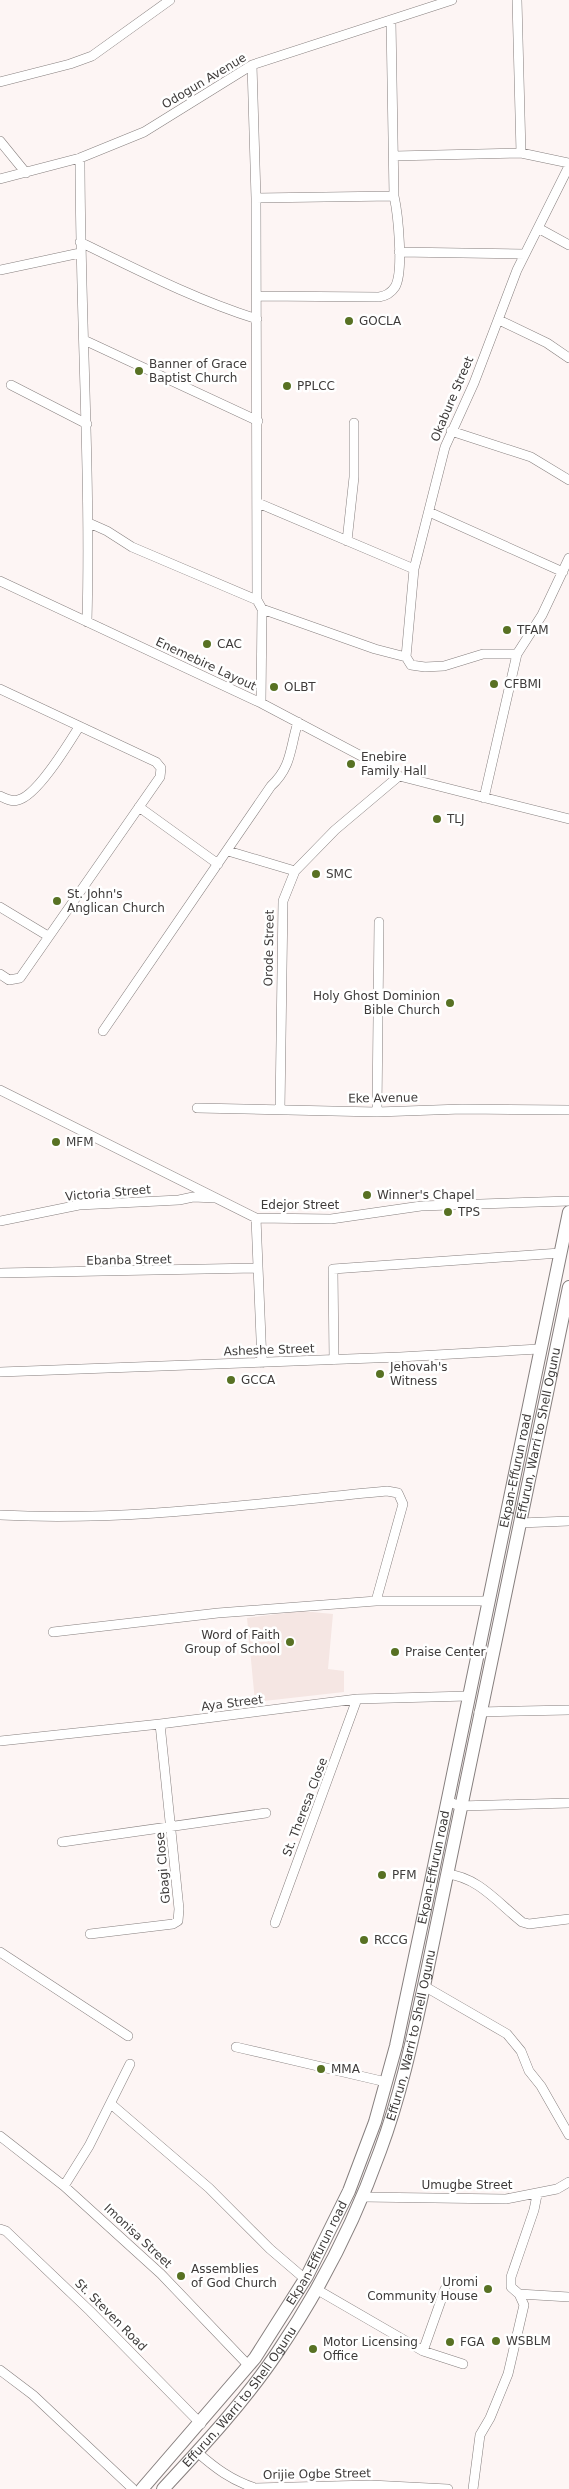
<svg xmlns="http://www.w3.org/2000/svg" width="569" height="2489" viewBox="0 0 569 2489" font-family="'DejaVu Sans',sans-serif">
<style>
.built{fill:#f5e6e3}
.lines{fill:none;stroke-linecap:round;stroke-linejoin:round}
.minor-casing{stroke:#867f7e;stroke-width:10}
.secondary-casing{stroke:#867f7e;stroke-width:14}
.minor{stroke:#fff;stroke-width:9}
.secondary{stroke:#fff;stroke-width:12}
.poi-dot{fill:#587123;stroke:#fff;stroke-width:2}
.labels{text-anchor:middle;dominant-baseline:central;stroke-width:5;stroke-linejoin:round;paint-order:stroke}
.street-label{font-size:12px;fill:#3e3b3a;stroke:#fff}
.poi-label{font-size:12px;fill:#3e3b3a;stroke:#fff;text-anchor:start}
</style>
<rect width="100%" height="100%" fill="#fdf5f4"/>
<path class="built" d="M302 1611 333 1614 328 1669 344 1671V1692L255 1702 247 1618Z"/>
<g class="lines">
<defs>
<path id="minor" d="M517 0 521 153
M252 65 256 198 257 600 262 609 261 703
M0 82 70 64 92 56 170 0
M0 141 26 173
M394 156 521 153 569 163
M80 158C80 313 91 467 87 622
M0 179 80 158 144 132 252 65 452 0
M256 198 394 196
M538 228 569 245
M80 242C138 270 196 300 257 319
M399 252 525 254
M0 270 80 253
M257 296 379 297C386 296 391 293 395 287 404 272 398 214 394 196L391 21
M499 320 547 343 569 358
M84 340 258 421
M11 385 87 424
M451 431 531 457 569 480
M258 503 414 569
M429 512 563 572
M89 523 107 531 132 547 257 600
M347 541 354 477V423
M0 581 261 703 399 776 569 819
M262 609 375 649 406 657 411 665 425 667 444 666 483 654H517
M406 657 414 569 445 447 474 383 517 270 569 166
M0 689 156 762 161 768 160 777 20 978 9 980 0 974
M0 796C6 799 12 802 18 800 37 796 69 743 79 727
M484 798 517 654 542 615 569 558
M139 807 218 864
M228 851 295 871
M0 907 48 936
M103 1031 271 786C292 767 290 747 298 722
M0 1090 256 1218 331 1219 421 1206 569 1201
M197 1108 377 1112 462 1109 569 1110
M280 1110 283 901 295 871 335 830 399 776
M377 1112 379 922
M256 1218 262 1363
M0 1221 79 1205 179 1200 193 1197 215 1198
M0 1273 258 1268
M334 1360 333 1269 560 1253
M0 1372 400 1357 539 1349
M0 1515C129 1522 258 1503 387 1491L398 1493 403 1504 376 1601
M520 1523 569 1521
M53 1632 218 1613 376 1601H489
M479 1712 569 1710
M0 1741 160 1724 357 1699 468 1696
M447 1801 460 1806 569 1803
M62 1842 266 1813
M447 1874C478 1877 498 1903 522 1922L529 1924 569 1919
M275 1923 357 1699
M90 1934 173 1924 178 1921 179 1909 160 1724
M0 1952 128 2036
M424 1986 507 2034 521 2051 529 2071 541 2086 569 2135
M236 2047 386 2082
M111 2104 209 2188 270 2249 305 2279
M0 2136 64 2186 161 2274 249 2366
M64 2186 89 2146 130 2064
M362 2197 506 2199 557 2189 569 2182
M0 2229 6 2231 90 2311 201 2424
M316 2289 423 2351 463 2364
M519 2294 569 2297
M423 2351 445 2289
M0 2370 33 2395 133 2489
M197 2452C215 2468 231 2480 255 2488L371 2485 448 2489
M473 2489 480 2435 490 2418 508 2374 524 2305 519 2294 511 2287V2277L534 2210 537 2195"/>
<g id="secondary">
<path id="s1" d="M142 2489 255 2358 307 2276 349 2191 375 2122 396 2046 431 1881 569 1212"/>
<path id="s2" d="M163 2489C203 2446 244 2402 277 2353 319 2291 355 2221 380 2151 400 2097 412 2042 424 1986L569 1287"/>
</g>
</defs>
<use href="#minor" class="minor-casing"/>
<use href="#secondary" class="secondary-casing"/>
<use href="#minor" class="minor"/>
<use href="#secondary" class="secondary"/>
</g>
<g class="poi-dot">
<circle cx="349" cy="321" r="5"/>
<circle cx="139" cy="371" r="5"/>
<circle cx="287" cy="386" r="5"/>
<circle cx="507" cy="630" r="5"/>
<circle cx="207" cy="644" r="5"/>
<circle cx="494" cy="684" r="5"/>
<circle cx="274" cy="687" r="5"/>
<circle cx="351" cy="764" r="5"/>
<circle cx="437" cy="819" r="5"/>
<circle cx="316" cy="874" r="5"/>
<circle cx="57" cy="901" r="5"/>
<circle cx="450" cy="1003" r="5"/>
<circle cx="56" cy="1142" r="5"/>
<circle cx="367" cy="1195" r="5"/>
<circle cx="448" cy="1212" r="5"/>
<circle cx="380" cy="1374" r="5"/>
<circle cx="231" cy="1380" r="5"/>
<circle cx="290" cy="1642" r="5"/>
<circle cx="395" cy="1652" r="5"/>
<circle cx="382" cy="1875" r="5"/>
<circle cx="364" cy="1940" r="5"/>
<circle cx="321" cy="2069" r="5"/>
<circle cx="181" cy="2276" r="5"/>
<circle cx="488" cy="2289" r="5"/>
<circle cx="496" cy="2341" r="5"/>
<circle cx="450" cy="2342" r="5"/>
<circle cx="313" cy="2349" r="5"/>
</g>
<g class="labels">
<g class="street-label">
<text transform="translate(204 81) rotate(-31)">Odogun Avenue</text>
<text transform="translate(452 399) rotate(-67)">Okabure Street</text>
<text transform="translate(206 664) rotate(25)">Enemebire Layout</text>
<text transform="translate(269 948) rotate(-89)">Orode Street</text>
<text transform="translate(383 1098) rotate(-1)">Eke Avenue</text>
<text transform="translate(108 1193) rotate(-5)">Victoria Street</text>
<text x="300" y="1205">Edejor Street</text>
<text transform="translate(129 1260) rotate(-1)">Ebanba Street</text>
<text transform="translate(269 1350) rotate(-2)">Asheshe Street</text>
<text stroke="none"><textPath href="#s2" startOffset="1140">Effurun, Warri to Shell Ogunu</textPath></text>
<text stroke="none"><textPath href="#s1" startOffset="1105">Ekpan-Effurun road</textPath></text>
<text transform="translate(232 1703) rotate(-7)">Aya Street</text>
<text transform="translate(305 1807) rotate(-69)">St. Theresa Close</text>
<text transform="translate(163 1868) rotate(-95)">Gbagi Close</text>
<text stroke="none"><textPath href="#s1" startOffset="700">Ekpan-Effurun road</textPath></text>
<text stroke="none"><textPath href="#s2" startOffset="525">Effurun, Warri to Shell Ogunu</textPath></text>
<text x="467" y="2185">Umugbe Street</text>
<text transform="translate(138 2236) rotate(43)">Imonisa Street</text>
<text stroke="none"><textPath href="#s1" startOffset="295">Ekpan-Effurun road</textPath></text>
<text transform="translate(111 2315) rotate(45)">St. Steven Road</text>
<text stroke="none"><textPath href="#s2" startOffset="120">Effurun, Warri to Shell Ogunu</textPath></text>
<text transform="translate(317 2474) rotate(-1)">Orijie Ogbe Street</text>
</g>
<g class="poi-label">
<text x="359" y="321">GOCLA</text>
<text x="149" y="364">Banner of Grace<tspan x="149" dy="14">Baptist Church</tspan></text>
<text x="297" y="386">PPLCC</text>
<text x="517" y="630">TFAM</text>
<text x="217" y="644">CAC</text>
<text x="504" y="684">CFBMI</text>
<text x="284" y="687">OLBT</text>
<text x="361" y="757">Enebire<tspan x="361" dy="14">Family Hall</tspan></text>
<text x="447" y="819">TLJ</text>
<text x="326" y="874">SMC</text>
<text x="67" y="894">St. John's<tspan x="67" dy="14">Anglican Church</tspan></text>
<text x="440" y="996" text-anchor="end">Holy Ghost Dominion<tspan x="440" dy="14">Bible Church</tspan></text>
<text x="66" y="1142">MFM</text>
<text x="377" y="1195">Winner's Chapel</text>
<text x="458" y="1212">TPS</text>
<text x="390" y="1367">Jehovah's<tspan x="390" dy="14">Witness</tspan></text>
<text x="241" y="1380">GCCA</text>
<text x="280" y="1635" text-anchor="end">Word of Faith<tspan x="280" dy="14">Group of School</tspan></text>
<text x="405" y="1652">Praise Center</text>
<text x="392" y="1875">PFM</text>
<text x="374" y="1940">RCCG</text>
<text x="331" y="2069">MMA</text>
<text x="191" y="2269">Assemblies<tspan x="191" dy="14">of God Church</tspan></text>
<text x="478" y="2282" text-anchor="end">Uromi<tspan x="478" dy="14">Community House</tspan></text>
<text x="506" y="2341">WSBLM</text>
<text x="323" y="2342">Motor Licensing<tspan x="323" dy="14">Office</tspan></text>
<text x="460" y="2342">FGA</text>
</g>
</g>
</svg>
